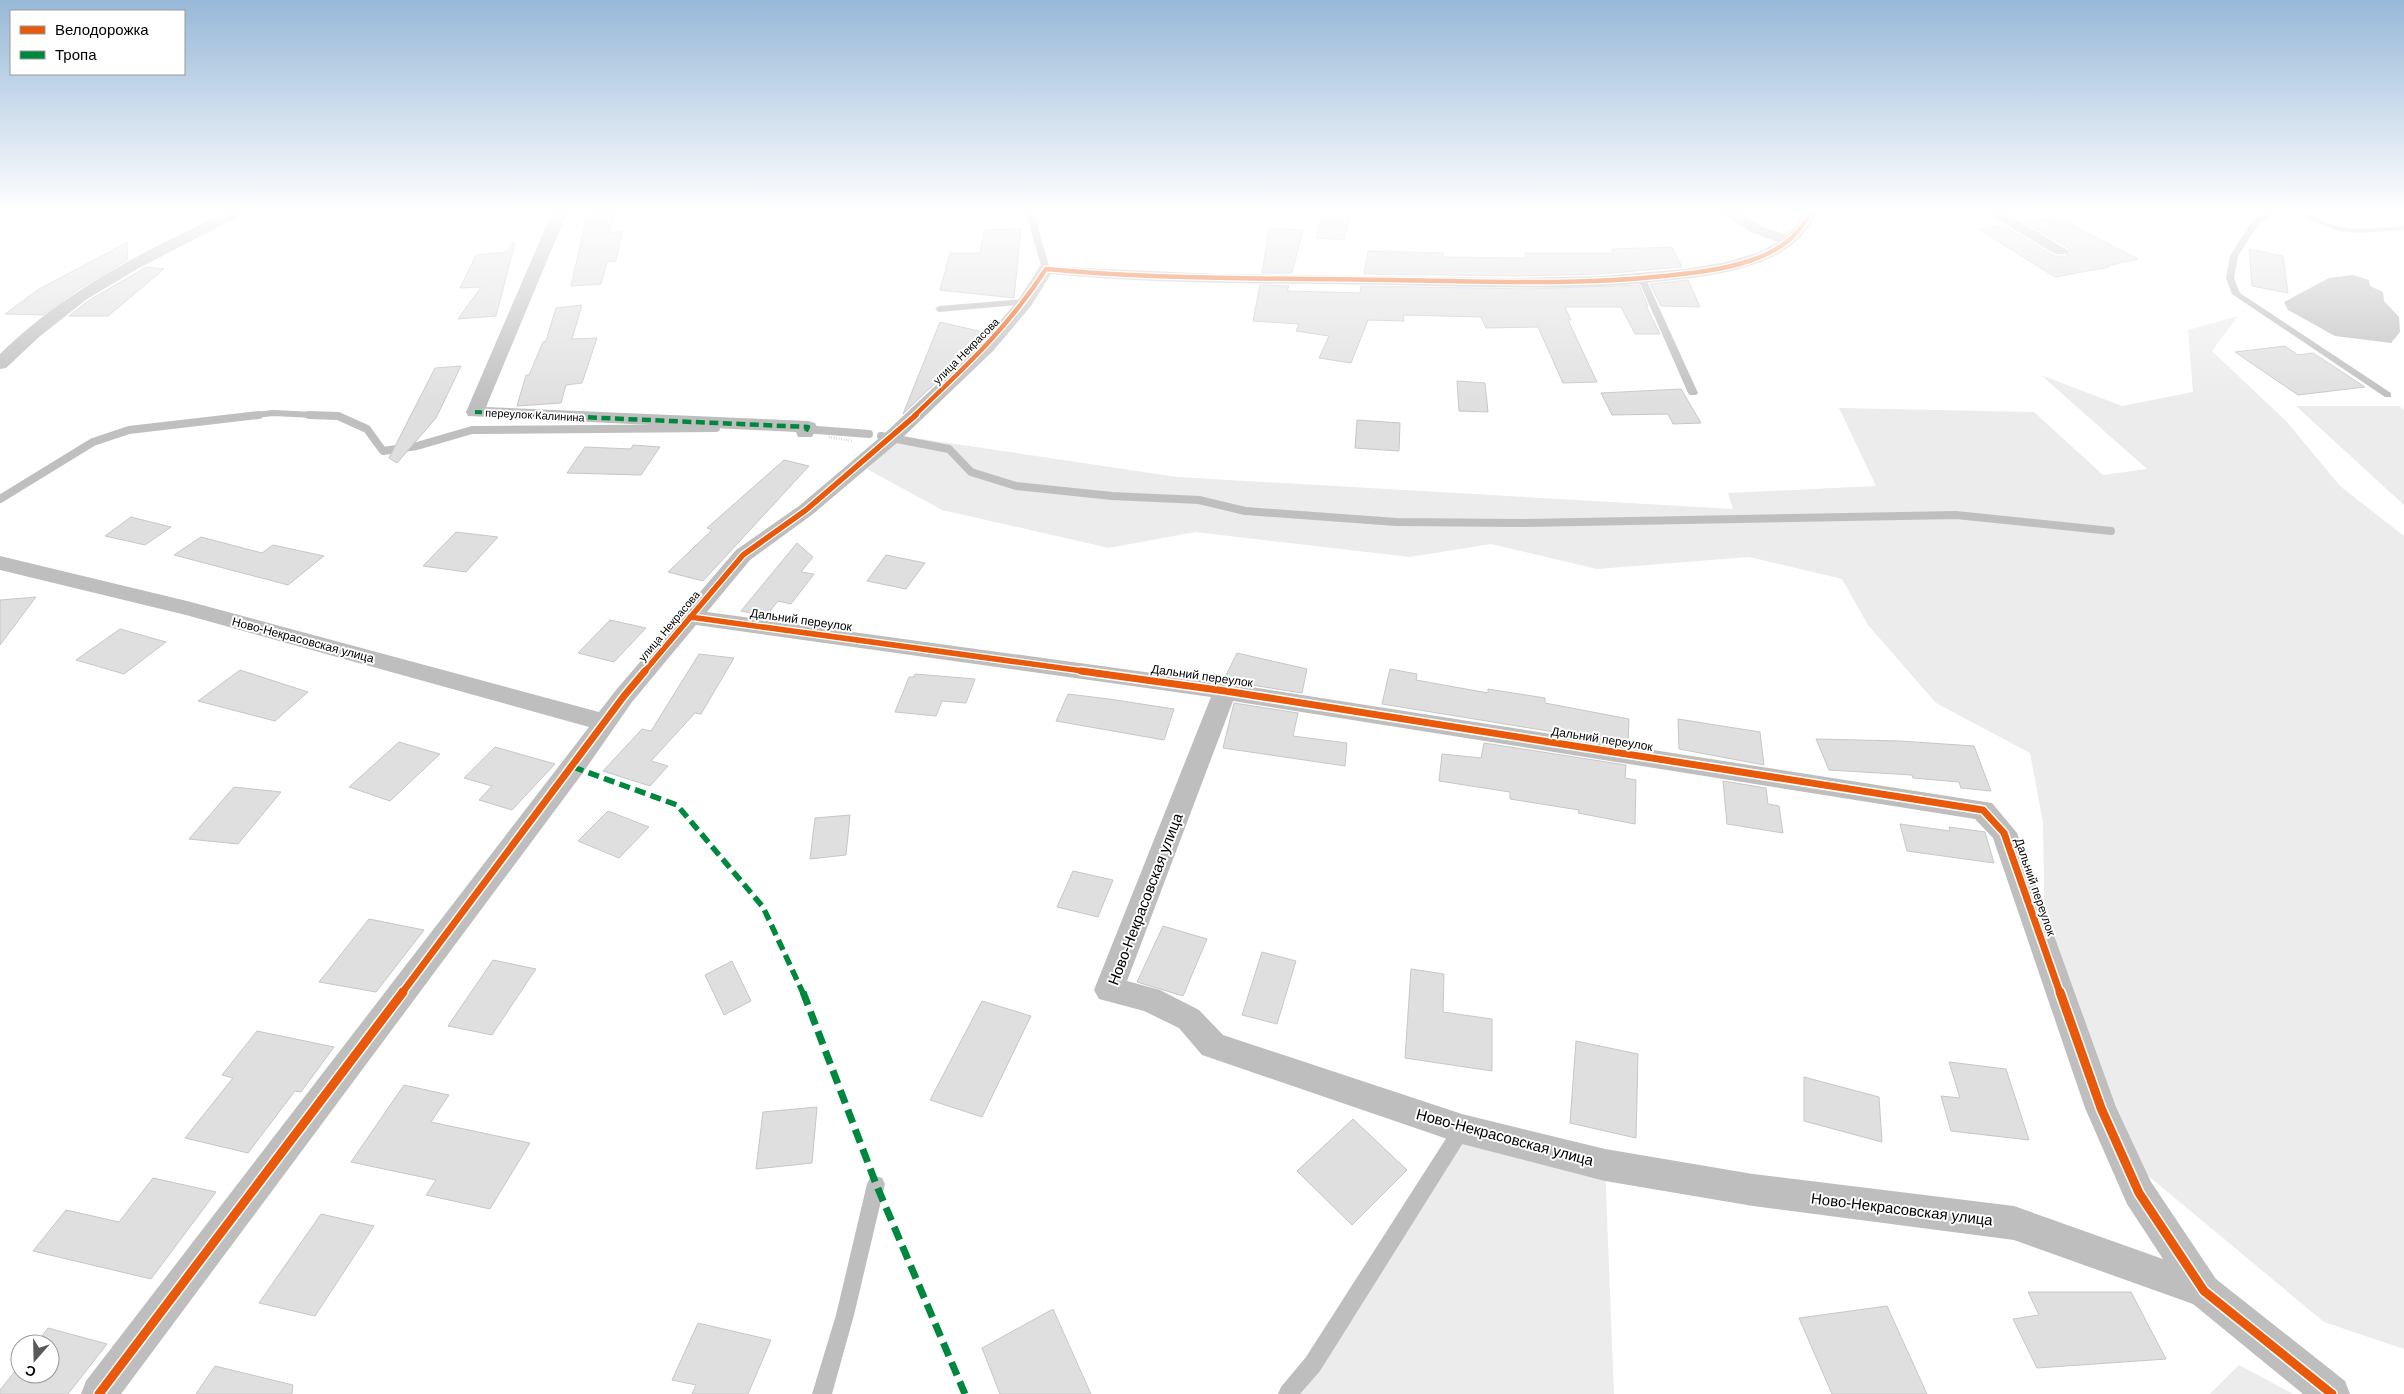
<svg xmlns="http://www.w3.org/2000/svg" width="2404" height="1394" viewBox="0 0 2404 1394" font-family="Helvetica,sans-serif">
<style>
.green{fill:#ececec}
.water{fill:#bfbfbf}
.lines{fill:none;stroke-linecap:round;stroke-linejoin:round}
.stream-far1{stroke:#bfbfbf;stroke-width:6}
.stream{stroke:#bfbfbf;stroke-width:8}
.building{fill:#dfdfdf;stroke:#c7c7c7}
.path{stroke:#b9b9b9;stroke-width:2.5;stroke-dasharray:0.5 2;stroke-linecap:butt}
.lane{fill:#bebebe;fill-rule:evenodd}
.street{fill:#bebebe;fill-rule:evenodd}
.quiet-far3{stroke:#00873e;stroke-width:4;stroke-dasharray:7 4;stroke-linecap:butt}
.quiet-far2{stroke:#00873e;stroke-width:4.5;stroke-dasharray:9 4.5;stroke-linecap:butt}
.quiet-far1{stroke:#00873e;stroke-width:5.5;stroke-dasharray:11 5.5;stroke-linecap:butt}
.quiet{stroke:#00873e;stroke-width:7;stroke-dasharray:14 7;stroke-linecap:butt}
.cycleway-far3-casing{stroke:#fff;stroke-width:7}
.cycleway-far2-casing{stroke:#fff;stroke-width:8}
.cycleway-far1-casing{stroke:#fff;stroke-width:10}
.cycleway-casing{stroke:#fff;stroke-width:12}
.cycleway-far3{stroke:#e8590c;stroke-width:4.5}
.cycleway-far2{stroke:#e8590c;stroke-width:5.5}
.cycleway-far1{stroke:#e8590c;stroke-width:7}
.cycleway{stroke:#e8590c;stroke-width:9}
.labels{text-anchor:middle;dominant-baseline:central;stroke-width:4;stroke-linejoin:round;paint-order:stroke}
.far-street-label{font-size:11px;fill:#000;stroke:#fff}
.street-label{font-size:12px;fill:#000;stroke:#fff}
.near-street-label{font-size:15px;fill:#000;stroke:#fff}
</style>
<rect width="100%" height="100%" fill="#fff"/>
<path class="green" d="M2238 316 2212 351 2286 421 2340 486 2404 536V1349L2324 1322 2140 1169 2045 950 2043 823 2030 753 1936 703 1868 625 1842 579 1749 557 1597 569 1491 544 1410 557 1195 532 1109 548 942 510 867 469 902 436 1177 477 1733 509 1728 493 1876 486 1839 408 2034 412 2103 475 2147 469 2041 375 2122 406 2193 392 2188 330Z
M2296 406H2399L2404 410V505Z
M1462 1129 1605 1165 1614 1394H1288Z
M2239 1365 2293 1394H2210Z"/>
<path class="water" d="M2353 275 2369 280 2370 286 2383 292 2384 301 2399 317 2400 332 2391 343 2335 336 2288 310 2284 302 2329 278Z"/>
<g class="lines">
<path class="stream-far1" d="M248 416 273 413 336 416"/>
<path class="stream" d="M309 415 338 416 367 429 383 451 417 446 472 430 716 428
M804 429 869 434
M881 436 949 449 971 472 1016 486 1112 496 1199 500 1245 511 1396 522 1521 523 1956 515 2111 531
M0 499 93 442 129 430 259 415"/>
</g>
<path class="building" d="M588 210H617L609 233 622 231 616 261 607 262 601 284 571 286Z
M1323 214 1350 217 1344 240 1316 238Z
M2057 217 2138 259 2107 266 2109 267 2055 277 1978 229 2003 225 2054 256H2067L2070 249 2024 222Z
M1269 228 1303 230 1292 273H1262Z
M1021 229 1014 298 940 290 950 253H980L984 230Z
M128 242 127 260 79 289 43 315 5 314 39 289Z
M513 242 515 243 496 316 458 319 481 287 460 288 476 255 506 252Z
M1672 247 1682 267 1601 274 1516 276 1364 274 1368 251 1443 253V257L1526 258 1525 253H1614L1611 249Z
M2249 249 2283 256 2288 293 2252 286Z
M146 267 164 269 108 316H69L88 301Z
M1688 280 1700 307 1661 306 1650 284Z
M1260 285 1289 286 1287 291 1360 293 1361 286 1529 289 1639 285 1648 306H1646L1660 334H1635L1621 307H1565L1571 320H1568L1597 382 1563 383 1538 327 1486 328 1481 317 1403 315 1404 321 1368 320 1351 363 1319 358 1329 336 1296 331 1299 324 1253 321Z
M582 305 572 339 597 338 582 383 566 385 561 403 517 406 526 375H529L543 342 546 341 556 308Z
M940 322 987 333 903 414Z
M2285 346 2298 355 2313 353 2365 387 2298 395 2235 352Z
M461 366 436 418 397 463 389 458 435 368Z
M1457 381 1485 383 1488 412 1459 411Z
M1681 389 1701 423 1673 424 1668 414 1612 415 1601 393Z
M1357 420 1400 423 1399 451 1355 448Z
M633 445 660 447 641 475 567 473 585 447 631 449Z
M784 460 809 466 703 581 668 572 712 530 707 528Z
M131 517 171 527 145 545 105 536Z
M456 532 498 537 466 572 423 566Z
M201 537 262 553 273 545 324 556 288 585 174 555Z
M797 543 813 557 801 572 814 574 791 604 778 601 766 616 741 611Z
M886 555 925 563 906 589 867 581Z
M36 597 0 645V600Z
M610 620 646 628 614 662 578 653Z
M120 629 166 642 124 674 76 660Z
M1237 653 1307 669 1302 693 1239 683 1240 678 1226 675Z
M699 654 734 658 701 714 695 713 651 761 668 766 650 786 603 771 642 729 651 731Z
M1390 669 1417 674 1416 680 1488 693V689L1545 698V703L1629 719 1628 744 1382 704Z
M240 670 308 692 275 721 198 701Z
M915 674 975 679 966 703 942 701 936 716 895 712 909 677H914Z
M1068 694 1109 699 1174 709 1164 740 1056 721Z
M1234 703 1298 713 1293 736 1347 743 1345 766 1223 748Z
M1678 719 1760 732 1764 765 1679 749Z
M1816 739 1900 741 1974 746 1991 791 1961 788 1959 782 1913 778 1912 775 1829 770Z
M399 742 440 754 390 801 349 787Z
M1484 743 1626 765 1625 778 1636 780 1635 824 1578 813 1579 810 1510 799V792L1439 781 1442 754 1481 758Z
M495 747 555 764 512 810 479 800 492 786 464 778Z
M1723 781 1766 788 1768 804 1779 806 1783 833 1727 824Z
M234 787 281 792 238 844 189 839Z
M608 811 649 827 619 858 578 841Z
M850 815 846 855 810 859 815 818Z
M1900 824 1950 831 1949 827 1985 832 1994 863 1907 851Z
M1073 871 1113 880 1098 917 1057 907Z
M369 919 424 930 376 992 319 982Z
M1163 926 1207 939 1183 996 1137 982Z
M1262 952 1296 961 1277 1024 1242 1015Z
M493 960 536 969 492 1035 448 1026Z
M732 961 751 1001 724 1015 705 975Z
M1411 969 1444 974 1443 1012 1492 1019V1071L1405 1058Z
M982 1001 1031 1016 982 1117 930 1100Z
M257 1031 334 1047 301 1092 295 1091 248 1153 185 1138 233 1078 222 1075Z
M1576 1041 1638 1054 1636 1138 1570 1123Z
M1949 1062 2006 1069 2029 1140 1951 1131 1941 1096 1960 1098Z
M1804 1077 1879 1097 1882 1142 1804 1121Z
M404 1085 449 1095 431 1122 530 1143 490 1209 426 1195 436 1180 351 1162Z
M817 1107 812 1163 756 1169 763 1112Z
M1353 1119 1407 1170 1352 1225 1297 1171Z
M153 1178 216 1192 151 1279 33 1251 66 1210 119 1222Z
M321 1214 374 1226 315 1316 259 1303Z
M2028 1292H2131L2166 1359 2037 1368 2013 1319 2039 1315Z
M1887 1306 1927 1394H1832L1799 1318Z
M1053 1309 1091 1394H1000L982 1348Z
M698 1323 771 1340 748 1394H692L696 1385 672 1380Z
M48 1328 107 1344 68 1394H0V1390L20 1365V1374H50V1344H36Z
M215 1366 293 1385 292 1394H196Z"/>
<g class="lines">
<path class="path" d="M829 437 853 441"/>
<path class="lane" d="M1025 210H1033L1050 269 1049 271 1042 269Z
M2268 210H2278L2258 225 2238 256 2234 278 2240 293 2391 393V397H2385L2232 294 2226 278 2230 256 2252 221Z
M2289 210C2309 210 2323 224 2341 227 2362 231 2383 227 2404 226V230L2359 233 2338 231Z
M1639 277 1646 279 1698 393 1696 395H1690L1688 393 1638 279Z
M1025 299 1028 300V304L939 312 935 309 939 306Z
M1462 1121 1468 1123 1470 1129 1468 1135 1320 1371 1300 1394H1278L1281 1387 1306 1357 1456 1123Z
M876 1176 882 1178 885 1184 854 1315 832 1394H812L836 1315 867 1184 870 1178Z"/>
<path class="street" d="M231 210H251L139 268 87 299 39 337 6 368 0 369V354C66 289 148 249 231 210Z
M553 210H568L486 407 808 421 815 423 817 427 812 437H798L796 432 468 416 466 412Z
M1715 210H1734L1761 226 1787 235 1799 221 1803 210H1818C1807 238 1785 253 1758 263 1728 274 1695 278 1664 281 1574 291 1483 287 1393 285 1279 283 1165 285 1051 274L1031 306 993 351 898 442 813 514 750 560 707 612 1225 683 1992 803 2017 833 2116 1107 2151 1182 2216 1279 2345 1381 2350 1394H2303L2193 1304 2014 1240 1753 1206 1605 1181 1462 1144 1202 1055 1179 1028 1144 1011 1099 999 1094 990 1211 697 696 625 632 702 582 774 121 1394H81L86 1381 589 727 186 615 0 570V556L187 601 599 712 616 690 736 550 799 506 884 434 981 343 1019 299 1040 266 1218 274 1516 278 1601 276 1685 269 1726 262 1759 252 1777 242 1751 232ZM1233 701 1975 819 1993 838 2085 1108 2127 1204 2163 1259 2014 1206 1753 1174 1605 1149 1462 1114 1223 1035 1199 1010 1160 990 1127 981Z
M1982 210H2001L2069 251 2067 254H2055Z"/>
<path class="quiet-far3" d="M475 412 562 416"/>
<path class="quiet-far2" d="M534 415 808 427 805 433"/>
<path class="quiet-far1" d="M573 767 677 805 763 907 803 993"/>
<path class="quiet" d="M803 992 876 1184 965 1394"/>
<defs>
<path id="cycleway-far3" d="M914 416C964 368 1008 328 1046 269 1161 280 1275 278 1390 280 1482 281 1573 286 1664 276 1692 273 1722 270 1749 261 1777 252 1800 237 1811 210"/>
<path id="cycleway-far2" d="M690 617 1090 672
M644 672 743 555 806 510 916 415"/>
<path id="cycleway-far1" d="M1081 671 1225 691 1983 810 2004 833 2060 993
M402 993 624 696 645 671"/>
<path id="cycleway" d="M2060 992 2101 1108 2139 1193 2204 1291 2332 1394
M99 1394 403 992"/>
</defs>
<use href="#cycleway-far3" class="cycleway-far3-casing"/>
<use href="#cycleway-far2" class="cycleway-far2-casing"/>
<use href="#cycleway-far1" class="cycleway-far1-casing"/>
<use href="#cycleway" class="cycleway-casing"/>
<use href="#cycleway-far3" class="cycleway-far3"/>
<use href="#cycleway-far2" class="cycleway-far2"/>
<use href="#cycleway-far1" class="cycleway-far1"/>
<use href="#cycleway" class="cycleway"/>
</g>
<linearGradient id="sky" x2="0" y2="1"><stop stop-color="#97b8d8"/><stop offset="0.52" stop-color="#fff"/><stop offset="1" stop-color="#fff" stop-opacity="0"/></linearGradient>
<rect width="2404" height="406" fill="url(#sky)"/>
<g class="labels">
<g class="far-street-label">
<text transform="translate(966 351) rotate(-45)">улица Некрасова</text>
<text transform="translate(535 415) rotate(3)">переулок Калинина</text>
<text transform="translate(669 626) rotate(-50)">улица Некрасова</text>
</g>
<g class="street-label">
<text transform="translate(801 620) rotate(8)">Дальний переулок</text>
<text transform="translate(303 640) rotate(15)">Ново-Некрасовская улица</text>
<text transform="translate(1202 676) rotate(8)">Дальний переулок</text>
<text transform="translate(1602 739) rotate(9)">Дальний переулок</text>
<text transform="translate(2035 887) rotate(71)">Дальний переулок</text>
</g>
<g class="near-street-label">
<text transform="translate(1145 899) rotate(-69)">Ново-Некрасовская улица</text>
<text transform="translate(1505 1137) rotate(15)">Ново-Некрасовская улица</text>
<text transform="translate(1902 1209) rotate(7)">Ново-Некрасовская улица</text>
</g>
</g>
<rect x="10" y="10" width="175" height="65" fill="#ffffff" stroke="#999999"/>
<rect x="20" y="26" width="25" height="8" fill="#e8590c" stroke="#999999"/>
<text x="55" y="35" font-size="15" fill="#000000">Велодорожка</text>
<rect x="20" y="51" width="25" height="8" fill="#00873e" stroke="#999999"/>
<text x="55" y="60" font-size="15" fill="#000000">Тропа</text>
<g transform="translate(35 1359) rotate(200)"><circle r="24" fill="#ffffff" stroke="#999999"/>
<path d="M0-4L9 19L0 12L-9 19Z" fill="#595959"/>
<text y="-8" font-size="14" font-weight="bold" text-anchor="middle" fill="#000000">С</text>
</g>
</svg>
